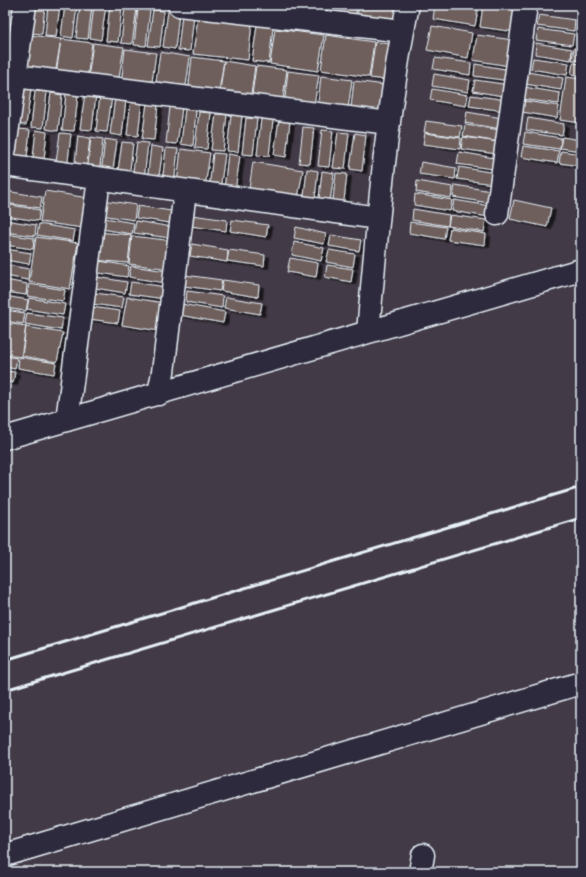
<svg xmlns="http://www.w3.org/2000/svg" width="586" height="877" viewBox="0 0 586 877" font-family="'Patrick Hand',sans-serif">
<style>
.building{fill:#6e5e5b;stroke:#e8f1f8;filter:url(#shadow)}
.lines{fill:none;stroke-linecap:round;stroke-linejoin:round}
.minor-casing{stroke:#e8f1f8;stroke-width:25}
.minor{stroke:#2f2a3d;stroke-width:22}
.rail{stroke:#e8f1f8;stroke-width:3}
</style>
<defs>
<filter id="shadow"><feDropShadow dx="4.5" dy="2.5" stdDeviation="0" flood-color="#0009"/></filter>
</defs>
<rect width="100%" height="100%" fill="#423a46"/>
<filter id="ink" filterUnits="userSpaceOnUse"><feTurbulence type="fractalNoise" baseFrequency=".025" numOctaves="2"/><feDisplacementMap in="SourceGraphic" scale="8" xChannelSelector="R" yChannelSelector="G"/><feConvolveMatrix kernelMatrix="1 2 1 2 8 2 1 2 1" color-interpolation-filters="sRGB"/></filter>
<g filter="url(#ink)">
<path class="building" d="M34 5H45L42 34 31 33Z
M48 5H60L56 37 45 36Z
M65 5H77L73 38 61 36Z
M80 5H92L88 39 76 38Z
M94 5H106L101 40 90 38Z
M110 5 122 6 118 42 106 41Z
M264 5H301L300 11Z
M320 5H357L355 19 319 14Z
M359 5H381L402 8 399 23 357 17Z
M435 5H479L475 26 433 19Z
M483 5H520L516 32 480 27Z
M125 7 137 8 132 44 121 43Z
M5 9H8L7 21 5 20Z
M138 9 150 10 146 46 134 45Z
M153 10 164 11 160 47 148 46Z
M168 11 179 13 175 49 163 47Z
M182 14 194 15 190 51 178 50Z
M539 15 575 20 574 31 537 26Z
M198 17 252 23 248 60 193 54Z
M579 21H581V32H577Z
M257 25 273 27 269 63 252 61Z
M432 26 472 33 468 58 427 50Z
M275 29 324 35 318 71 270 64Z
M538 29 574 34 572 45 536 40Z
M577 34H581V46L576 45Z
M30 35 61 39 55 75 25 71Z
M326 35 374 42 369 77 321 70Z
M477 35 513 40 509 66 473 60Z
M61 39 92 43 87 79 56 75Z
M375 42 391 44 386 80 370 78Z
M93 43 124 47 118 83 88 79Z
M536 43 572 49 571 60 535 54Z
M574 48 581 49V61L572 60Z
M125 49 156 53 151 89 121 85Z
M160 52 190 57 185 93 155 89Z
M192 57 224 61 218 97 188 93Z
M435 58 471 63 470 75 433 69Z
M533 58 569 63 567 75 531 69Z
M224 61 255 66 250 102 219 98Z
M573 63 581 64V76L571 74Z
M475 64 511 70 510 81 474 76Z
M256 66 287 70 282 106 251 102Z
M288 71 319 75 313 111 284 107Z
M527 72 563 78 561 90 525 84Z
M434 74 470 80 468 92 432 86Z
M321 76 352 80 347 116 317 112Z
M566 77 581 79V123L560 120Z
M475 80 510 85 509 97 473 91Z
M354 81 385 85 380 121 350 117Z
M524 87 560 93 559 104 522 99Z
M19 88 31 89 26 125 15 124Z
M432 89 468 95 466 106 430 100Z
M35 91 47 92 43 128 31 127Z
M51 93 62 95 58 131 46 129Z
M85 93 96 94 92 130 80 129Z
M66 94 78 95 74 131 62 130Z
M100 95 112 96 107 132 96 131Z
M471 95 507 100 505 111 469 106Z
M115 98 126 99 122 136 110 134Z
M131 99 142 100 138 136 127 135Z
M524 101 559 106 557 118 522 112Z
M147 103 158 105 154 140 142 139Z
M170 107 182 108 177 144 166 143Z
M185 109 196 110 193 146 181 144Z
M199 112 211 113 207 149 195 148Z
M467 112 502 118 501 129 465 123Z
M216 114 227 115 223 151 211 150Z
M231 115 242 116 238 152 227 151Z
M246 118 257 119 253 155 242 154Z
M528 118 564 124 562 135 526 130Z
M261 119 273 120 269 156 257 155Z
M279 119 290 121 286 157 274 155Z
M426 121 462 126 460 137 424 132Z
M465 125 501 130 499 142 463 136Z
M303 127 314 128 310 164 299 163Z
M18 129 30 130 26 166 14 165Z
M36 130 47 132 43 168 32 166Z
M322 130 333 131 329 167 318 166Z
M338 132 349 133 345 169 333 168Z
M525 132 561 138 560 149 523 144Z
M60 133 71 134 67 170 55 169Z
M355 133 366 135 362 171 350 169Z
M425 133 461 138 460 149 423 144Z
M78 136 90 138 86 173 74 172Z
M91 137 103 139 99 175 87 174Z
M463 137 499 142 497 154 461 149Z
M562 137 581 140V151L560 148Z
M105 139 117 141 112 177 101 175Z
M122 142 133 143 129 179 117 178Z
M137 142 148 143 144 179 132 178Z
M151 146 163 148 158 183 147 182Z
M523 146 559 151 557 163 521 157Z
M166 148 178 149 174 185 162 184Z
M181 149 210 153 205 187 177 184Z
M561 151 581 154V166L559 163Z
M459 152 494 158 493 169 457 164Z
M213 153 225 154 220 190 209 189Z
M228 154 240 156 235 191 224 190Z
M253 162 303 170 297 203 248 196Z
M421 162 456 168 455 179 419 174Z
M459 167 495 173 493 184 457 179Z
M307 169 318 171 314 207 303 205Z
M322 171 334 173 329 209 318 207Z
M336 173 347 174 343 210 332 209Z
M417 181 453 187 451 198 416 192Z
M455 185 491 191 489 203 453 197Z
M6 191 42 197 40 208 5 203Z
M45 191 88 198 83 228 40 222Z
M415 194 452 200 450 211 414 205Z
M103 200 136 205 134 220 100 215Z
M454 200 491 206 489 217 452 211Z
M514 200 551 208 547 227 510 219Z
M5 204 40 210 38 221 5 216Z
M138 206 178 212 176 224 136 218Z
M413 209 449 215 448 226 412 220Z
M192 215 227 220 226 231 190 226Z
M450 215 486 220 484 232 448 226Z
M98 217 134 223 132 234 96 228Z
M5 220 36 225 35 236 5 232Z
M232 220 268 225 266 237 230 231Z
M136 221 172 227 170 238 134 233Z
M410 222 446 227 444 239 409 233Z
M39 224 75 230 73 241 37 235Z
M296 227 326 234 324 244 294 238Z
M450 228 486 234 485 245 448 240Z
M97 232 131 235 128 263 94 260Z
M5 234 34 238 33 249 5 245Z
M331 235 361 240 359 251 329 246Z
M132 236 174 241 171 269 129 264Z
M36 237 78 243 70 289 29 282Z
M294 242 324 248 321 261 292 255Z
M192 244 228 250 227 262 190 256Z
M5 249 31 253 29 264 5 260Z
M229 250 265 255 264 266 227 261Z
M329 250 355 254 353 267 326 262Z
M290 258 318 263 316 277 287 272Z
M93 260 129 266 127 277 92 272Z
M5 265 29 269 28 280 5 276Z
M327 265 353 269 351 282 325 277Z
M131 266 167 271 165 283 129 277Z
M185 275 222 280 220 291 184 286Z
M90 276 127 282 125 293 89 287Z
M5 280 27 284 26 295 5 292Z
M223 280 259 285 258 297 221 291Z
M131 282 166 287 165 299 129 294Z
M29 284 65 290 63 301 27 296Z
M187 291 223 296 222 308 186 302Z
M87 292 124 297 122 308 85 303Z
M5 296 28 300 26 311 5 308Z
M127 297 164 303 159 331 122 325Z
M226 297 262 303 260 314 224 308Z
M29 298 65 304 63 315 27 309Z
M181 304 225 312 223 323 179 315Z
M84 306 120 311 118 323 82 318Z
M5 310 25 313 23 324 5 321Z
M27 313 63 318 61 330 25 324Z
M5 323 26 326 21 357 5 355Z
M26 327 63 333 57 362 22 356Z
M5 356 17 358 15 369 5 367Z
M19 357 56 363 54 374 18 368Z
M5 371 15 372 13 383 5 382Z"/>
<g class="lines">
<defs>
<path id="minor" d="M179 5 403 31
M15 76 389 123
M5 148 25 5
M5 165 378 218
M497 214 526 5
M368 332C378 223 386 113 408 5
M159 394 163 372 185 191
M67 420 99 179
M5 438 581 270
M5 855 581 683
M420 872 423 855"/>
</defs>
<use href="#minor" class="minor-casing"/>
<use href="#minor" class="minor"/>
<path class="rail" d="M5 660 581 487
M5 690 581 518"/>
</g>
</g>
<rect width="586" height="877" fill="none" stroke="#2f2a3d" stroke-width="20"/>
<rect x="10" y="10" width="566" height="857" fill="none" stroke="#e8f1f8" stroke-width="1.5" filter="url(#ink)"/>
</svg>
